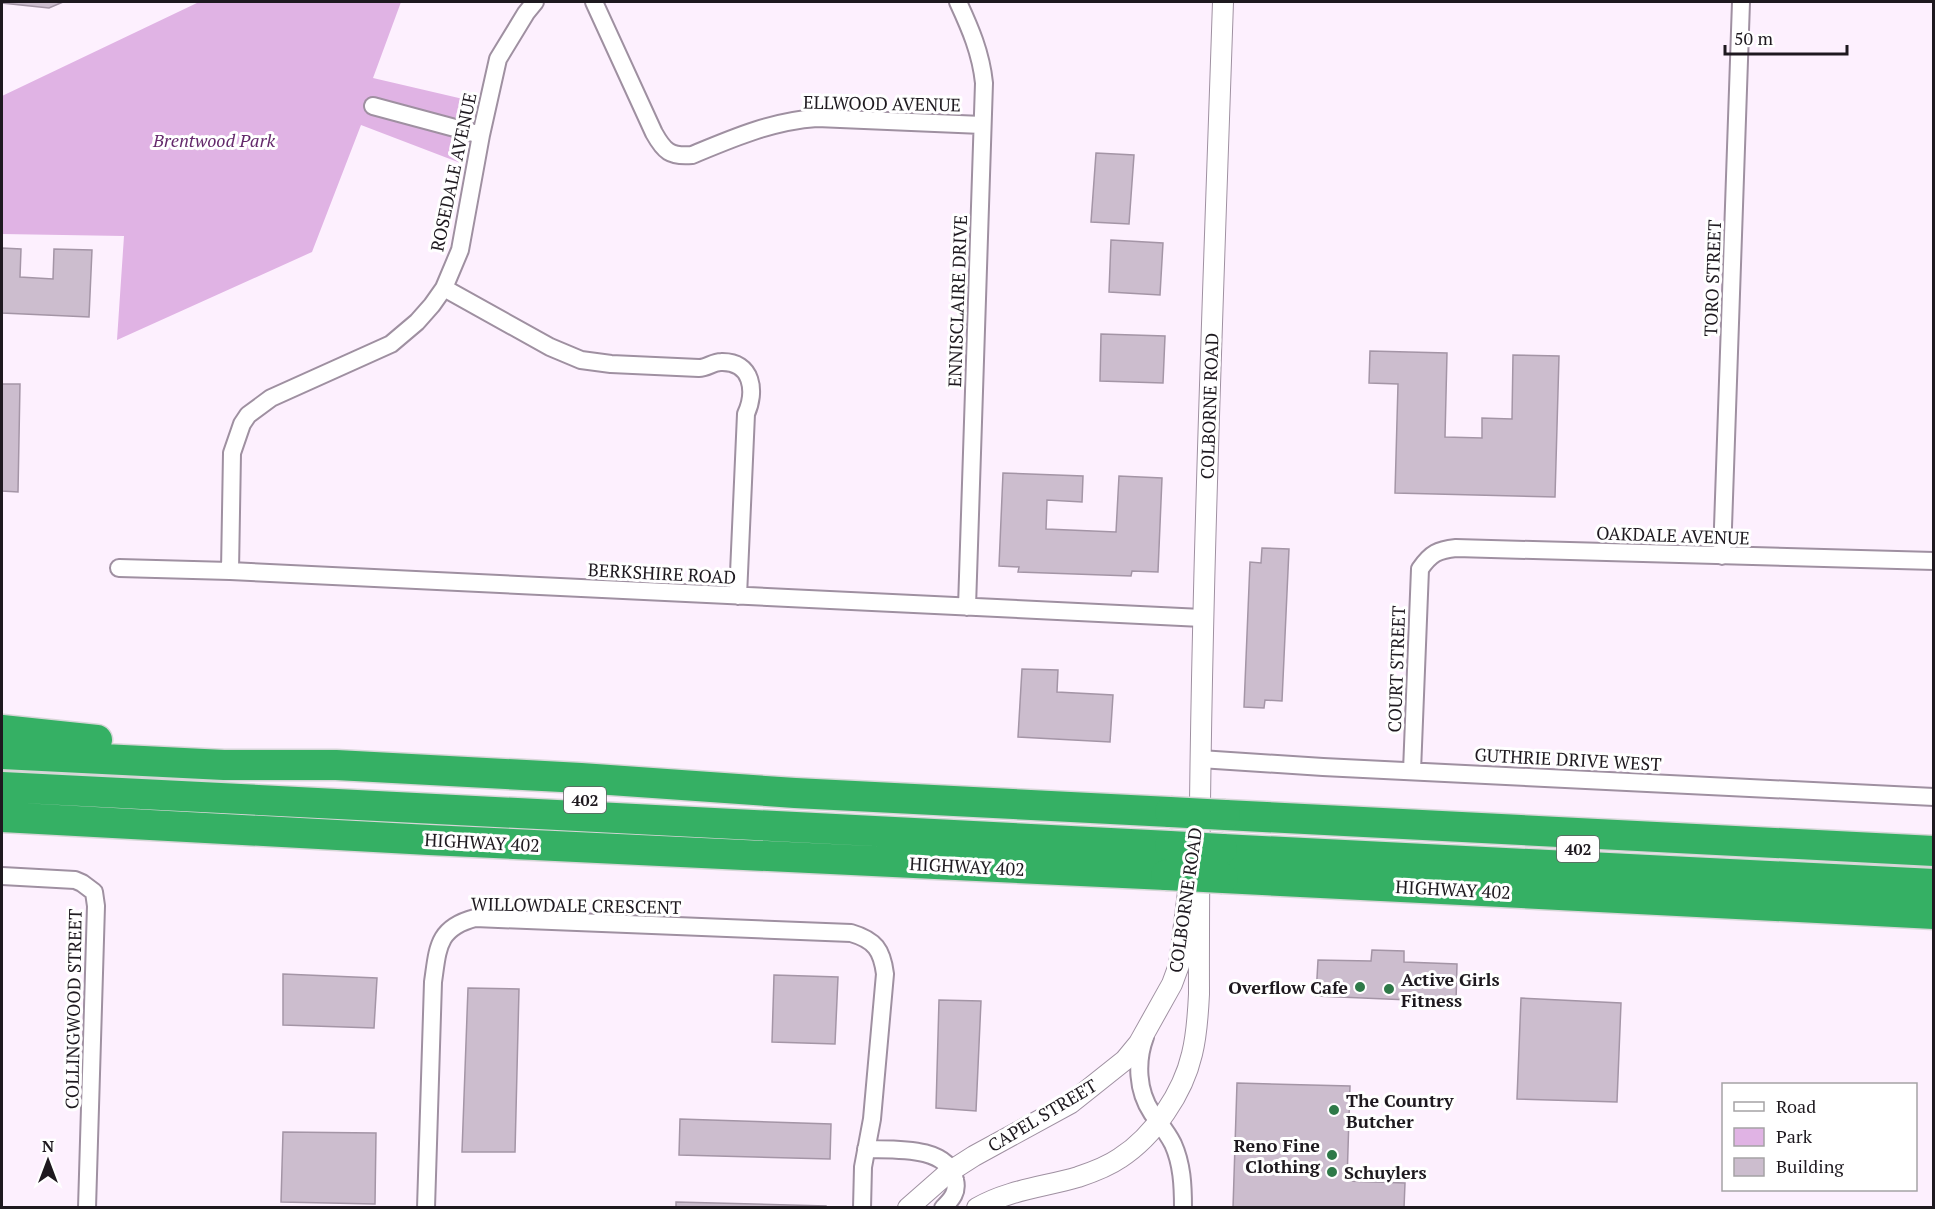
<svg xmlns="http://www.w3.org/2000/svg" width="1935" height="1209" viewBox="0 0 1935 1209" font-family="'PT Serif',serif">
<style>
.green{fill:#e0b3e4}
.building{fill:#ccbdce;stroke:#a495a6;stroke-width:1.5}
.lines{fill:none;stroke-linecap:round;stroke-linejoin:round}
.minor-casing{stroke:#9f90a1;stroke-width:20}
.tertiary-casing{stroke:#9f90a1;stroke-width:22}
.motorway-casing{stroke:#d6d6d7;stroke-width:33}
.minor{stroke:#fff;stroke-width:16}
.tertiary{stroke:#fff;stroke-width:20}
.motorway{stroke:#35b064;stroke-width:30}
.motorway-bridge-casing{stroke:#d6d6d7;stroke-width:33;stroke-linecap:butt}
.motorway-bridge{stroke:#35b064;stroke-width:30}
.poi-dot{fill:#2e7948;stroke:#fff;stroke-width:2}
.labels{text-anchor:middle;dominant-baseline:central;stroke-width:6;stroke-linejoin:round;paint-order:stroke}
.shield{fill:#fff;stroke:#625e62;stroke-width:1.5}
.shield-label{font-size:16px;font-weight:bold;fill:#1e191f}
.street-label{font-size:18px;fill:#1e191f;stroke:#fff}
.park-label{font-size:18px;font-style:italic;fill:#64296b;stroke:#fff}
.poi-label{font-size:18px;font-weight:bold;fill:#1e191f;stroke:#fff;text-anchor:start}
</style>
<rect width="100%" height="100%" fill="#fdf0fe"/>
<path class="green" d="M199 2H401L373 78 476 102 463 164 361 125 312 252 117 340 124 236 2 234V96Z"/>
<path class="building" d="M2 2H63L49 8 2 3Z
M1096 153 1134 155 1129 224 1091 222Z
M1111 240 1163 243 1160 295 1109 292Z
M2 248 21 249 20 277 53 279 54 249 92 250 89 317 2 313Z
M1101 334 1165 336 1163 383 1100 381Z
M1370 351 1447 353 1445 437 1482 438V418L1512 419 1513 355 1559 356 1555 497 1395 493 1398 384 1369 383Z
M2 384H20L18 492 2 491Z
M1003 473 1083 476 1082 502 1047 500 1046 529 1116 532 1119 476 1162 478 1158 572 1132 571 1131 576 1018 572 1019 567 999 566Z
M1262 548 1289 549 1282 701 1265 700 1264 708 1244 707 1250 562 1261 563Z
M1022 669 1058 670 1057 692 1113 695 1110 742 1018 737Z
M1372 950 1404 951V962L1457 964 1456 1002 1316 996 1318 960 1371 961Z
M283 974 377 978 374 1028 283 1025Z
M774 975 838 977 835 1044 772 1042Z
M468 988 519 989 515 1152H462Z
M1521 998 1621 1003 1617 1102 1517 1099Z
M939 1000 981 1001 976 1111 936 1108Z
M1237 1083 1350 1086 1347 1181 1405 1183 1404 1208H1233Z
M680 1119 831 1124 830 1159 679 1155Z
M283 1132 376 1133 375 1204 281 1202Z
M676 1202 826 1206V1208H676Z"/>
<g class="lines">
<defs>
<path id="minor" d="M594 2 654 133C664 151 670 157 692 155 733 138 772 121 817 118L982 125
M958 2C970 28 981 53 984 83L967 607
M373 106 481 135
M444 288 550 347 581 360 611 364 699 368C707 368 713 362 721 362 753 361 756 392 746 414L738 596
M1722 556 1741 2
M119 568 230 571 1202 618
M230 571 232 453 242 424 248 415 271 398 391 344 417 322 432 305 444 288 460 250 481 135 498 59 526 13 535 2
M1200 759 1323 767 1934 797
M1412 771 1420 569C1431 553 1438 550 1456 548L1934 561
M2 876 75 880 82 883 94 892 96 906 87 1208
M1145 1037C1136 1061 1137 1091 1152 1113 1159 1123 1167 1132 1173 1144 1182 1164 1183 1185 1183 1208
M866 1149C893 1150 948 1145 955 1180 958 1192 952 1199 943 1208
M426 1208 433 982C438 948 437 928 475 918L851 933C875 940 882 950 885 974L872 1119 863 1167 862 1208"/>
<path id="tertiary" d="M908 1208 949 1172 974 1156 1071 1103 1125 1060 1139 1043 1172 984 1179 965 1189 884
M977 1208C1008 1190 1044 1187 1078 1177 1093 1172 1107 1167 1120 1158 1154 1136 1183 1093 1192 1054 1197 1034 1198 1015 1199 994 1198 663 1212 332 1223 2"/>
<path id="motorway" d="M2 730 97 740
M2 754 224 765H336L581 778 795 793 1170 812
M2 787 1170 846
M1225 815 1934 851
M2 817 429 840 1166 875
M1222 849 1934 884
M1223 878 1934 914"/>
</defs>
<use href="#minor" class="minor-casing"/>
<use href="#tertiary" class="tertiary-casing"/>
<use href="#motorway" class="motorway-casing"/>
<use href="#minor" class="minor"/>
<use href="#tertiary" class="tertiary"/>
<use href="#motorway" class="motorway"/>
<defs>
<path id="motorway-bridge" d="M1170 812 1225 815
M1170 846 1222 849
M1166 875 1223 878"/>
</defs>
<use href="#motorway-bridge" class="motorway-bridge-casing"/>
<use href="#motorway-bridge" class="motorway-bridge"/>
</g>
<g class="poi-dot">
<circle cx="1360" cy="987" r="6"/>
<circle cx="1389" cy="989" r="6"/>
<circle cx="1334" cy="1110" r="6"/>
<circle cx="1332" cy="1155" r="6"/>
<circle cx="1332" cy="1172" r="6"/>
</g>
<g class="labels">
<g class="shield">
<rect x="564" y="787" width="42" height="26" rx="4.5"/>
<rect x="1557" y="836" width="42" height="26" rx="4.5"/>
</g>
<g class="shield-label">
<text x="585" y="800">402</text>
<text x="1578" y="849">402</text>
</g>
<g class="street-label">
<text transform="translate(882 103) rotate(1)">ELLWOOD AVENUE</text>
<text transform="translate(453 172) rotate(-78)">ROSEDALE AVENUE</text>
<text transform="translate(1712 278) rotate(-88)">TORO STREET</text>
<text transform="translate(957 301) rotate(-88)">ENNISCLAIRE DRIVE</text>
<text transform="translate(1209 406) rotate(-88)">COLBORNE ROAD</text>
<text transform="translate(1673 535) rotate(2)">OAKDALE AVENUE</text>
<text transform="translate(662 573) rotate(3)">BERKSHIRE ROAD</text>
<text transform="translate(1396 669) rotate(-88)">COURT STREET</text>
<text transform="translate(1568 759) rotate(3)">GUTHRIE DRIVE WEST</text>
<text transform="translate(482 842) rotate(3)">HIGHWAY 402</text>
<text transform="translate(967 866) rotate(3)">HIGHWAY 402</text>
<text transform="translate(1453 889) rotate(3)">HIGHWAY 402</text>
<text transform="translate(1185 900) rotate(-82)">COLBORNE ROAD</text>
<text transform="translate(576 905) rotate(1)">WILLOWDALE CRESCENT</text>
<text transform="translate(73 1009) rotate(-89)">COLLINGWOOD STREET</text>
<text transform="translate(1042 1115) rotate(-31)">CAPEL STREET</text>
</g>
<g class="park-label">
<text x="214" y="140">Brentwood Park</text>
</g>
<g class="poi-label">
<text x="1401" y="979">Active Girls<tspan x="1401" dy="21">Fitness</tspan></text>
<text x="1348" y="987" text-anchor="end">Overflow Cafe</text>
<text x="1346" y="1100">The Country<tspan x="1346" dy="21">Butcher</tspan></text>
<text x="1320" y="1145" text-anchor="end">Reno Fine<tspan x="1320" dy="21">Clothing</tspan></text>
<text x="1344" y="1172">Schuylers</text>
</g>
</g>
<rect width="1935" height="1209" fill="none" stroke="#1e191f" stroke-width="6"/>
<rect x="1722" y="1083" width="195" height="108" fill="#ffffff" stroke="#a5a3a5" stroke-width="1.5"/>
<rect x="1734" y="1102" width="30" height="9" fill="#ffffff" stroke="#a5a3a5" stroke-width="1.5"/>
<text x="1776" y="1113" font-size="18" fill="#1e191f">Road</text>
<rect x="1734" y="1128" width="30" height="18" fill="#e0b3e4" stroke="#a5a3a5" stroke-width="1.5"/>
<text x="1776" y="1143" font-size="18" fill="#1e191f">Park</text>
<rect x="1734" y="1158" width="30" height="18" fill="#ccbdce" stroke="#a5a3a5" stroke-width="1.5"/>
<text x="1776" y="1173" font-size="18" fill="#1e191f">Building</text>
<g transform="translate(48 1161)" stroke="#ffffff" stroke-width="4.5" paint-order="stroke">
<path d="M0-4.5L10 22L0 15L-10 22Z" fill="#1e191f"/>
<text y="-9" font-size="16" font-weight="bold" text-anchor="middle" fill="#1e191f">N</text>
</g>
<path d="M1725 45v9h122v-9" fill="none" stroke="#1e191f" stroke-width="3"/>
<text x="1734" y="45" font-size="18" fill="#1e191f" stroke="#ffffff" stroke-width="4.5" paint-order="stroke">50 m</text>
</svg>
